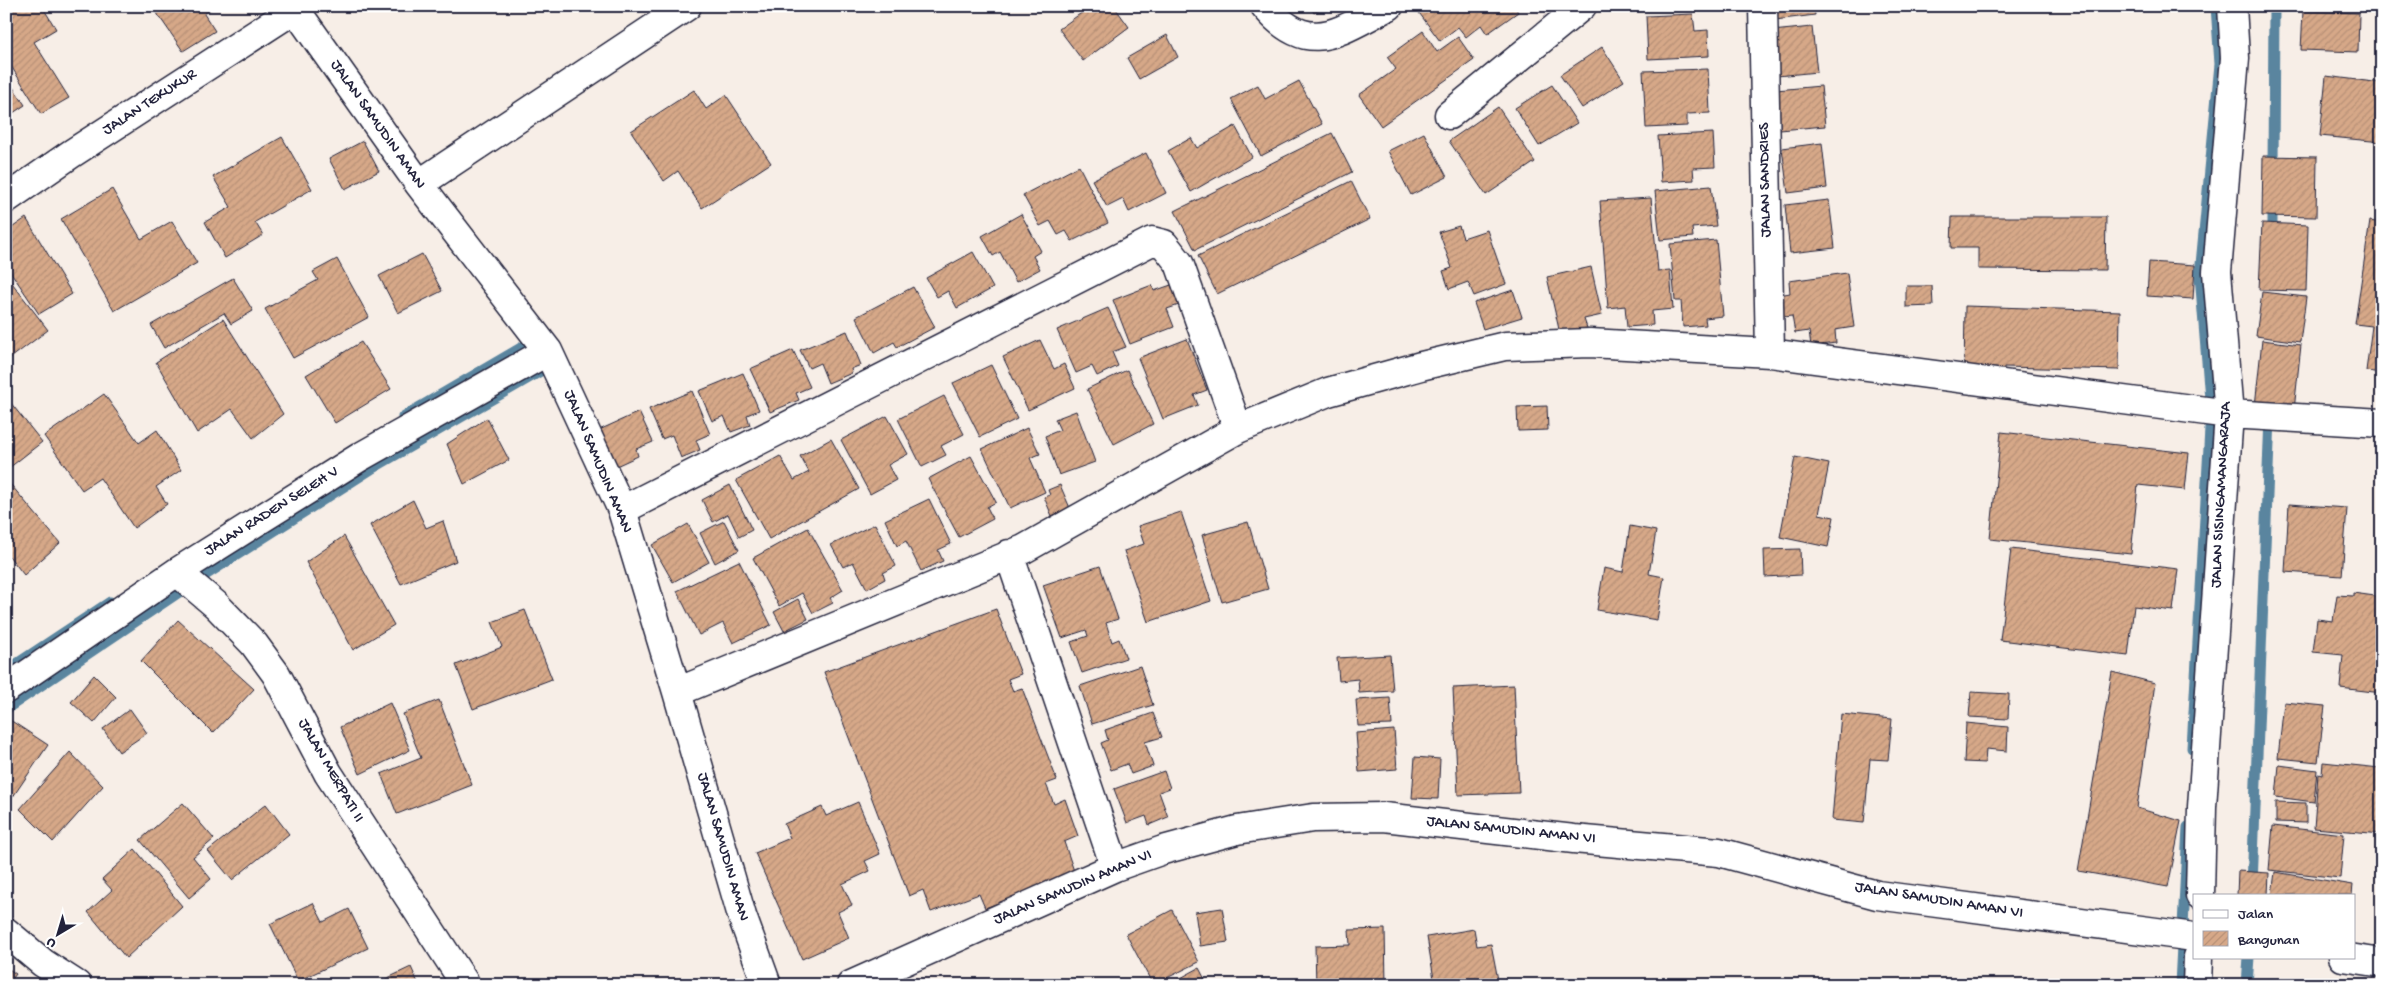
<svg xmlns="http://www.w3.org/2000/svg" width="2388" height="991" viewBox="0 0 2388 991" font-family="'Gochi Hand',sans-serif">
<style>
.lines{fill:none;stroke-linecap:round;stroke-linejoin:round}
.stream{stroke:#5a859f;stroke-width:11}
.building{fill:url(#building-hatch);stroke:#22223b}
.minor-casing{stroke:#22223b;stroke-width:31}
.minor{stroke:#fff;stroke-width:28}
.labels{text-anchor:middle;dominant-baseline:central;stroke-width:4;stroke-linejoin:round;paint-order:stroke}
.street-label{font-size:16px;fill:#22223b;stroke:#fff}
</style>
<defs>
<pattern id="building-hatch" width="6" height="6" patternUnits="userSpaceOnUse" patternTransform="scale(1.25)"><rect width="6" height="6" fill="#d6a888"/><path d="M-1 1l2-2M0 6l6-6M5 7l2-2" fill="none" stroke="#b79076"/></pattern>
</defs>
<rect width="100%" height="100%" fill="#f7eee7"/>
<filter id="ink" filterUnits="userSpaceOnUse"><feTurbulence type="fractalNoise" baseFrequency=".02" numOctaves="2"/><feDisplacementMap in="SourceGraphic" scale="10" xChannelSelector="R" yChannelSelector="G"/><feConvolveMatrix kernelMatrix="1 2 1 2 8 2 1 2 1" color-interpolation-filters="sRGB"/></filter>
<g filter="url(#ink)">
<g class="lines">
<path class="stream" d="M2273 171 2274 6
M2272 238V202
M403 417 526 345
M6 671 110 602
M6 709 191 584 371 469 544 369
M2192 748 2211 411 2200 275 2220 64 2216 6
M2252 886 2270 417
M2180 985 2188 827
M2247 985 2249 957"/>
</g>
<path class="building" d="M6 6H42L56 29 34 42 69 98 41 114 6 58Z
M152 6H215L204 14 215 31 183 51Z
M1091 6H1114L1129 27 1083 61 1059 29Z
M1310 6H1325L1314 13Z
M1414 6H1514L1518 12 1487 34 1481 25 1466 37 1458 27 1440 41Z
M1773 6H1814L1815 15 1775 20Z
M2076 6H2180V9Z
M2303 11 2359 13 2358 52 2301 50Z
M1693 14 1695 31 1708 30 1709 56 1648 59 1646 16Z
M1812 27 1817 72 1777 76 1772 31Z
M1423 31 1437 52 1458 37 1474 60 1381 126 1359 95 1396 69 1387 57Z
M1167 35 1178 57 1139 79 1127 58Z
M1602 47 1624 81 1582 108 1560 75Z
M1708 69 1710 113 1687 114V126L1646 128 1643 71Z
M2326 76 2382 83V142L2320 136Z
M6 77 25 105 7 117H6Z
M1299 81 1322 124 1261 156 1231 99 1258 85 1265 99Z
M1552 85 1577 123 1539 146 1515 108Z
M1821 86 1825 126 1780 130 1776 90Z
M694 90 706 109 726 95 771 163 702 208 678 171 664 181 631 131Z
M1498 107 1535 162 1486 195 1449 141Z
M1235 126 1252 157 1191 192 1168 151 1191 138 1197 148Z
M1332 133 1352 172 1195 250 1175 211Z
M1424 133 1447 177 1411 195 1388 151Z
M1713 133 1715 167 1693 168 1694 180 1661 182 1658 136Z
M282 137 312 189 255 222 263 235 225 258 205 222 231 207 213 177Z
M363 141 379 171 345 189 329 159Z
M1822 143 1827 188 1788 193 1782 148Z
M1146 153 1166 193 1129 212 1123 199 1107 207 1092 180Z
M2263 156 2317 157 2316 217 2262 216Z
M1079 166 1108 223 1072 241 1066 231 1058 235 1050 221 1040 226 1023 195Z
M1351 181 1370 219 1217 294 1198 256Z
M1711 186 1716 226 1692 228 1693 237 1660 240 1655 191Z
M112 189 141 239 172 221 197 263 114 311 61 219Z
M1651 198 1658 271 1670 270 1673 309 1652 311 1653 325 1627 327 1625 306 1608 308 1600 201Z
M1829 200 1835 248 1790 253 1785 205Z
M1021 214 1041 251 1033 256 1040 269 1016 282 1000 252 993 256 982 236Z
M1952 217H2106L2105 270 1978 269V248H1951Z
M26 218 72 294 39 314 6 265V232Z
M2370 221 2382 223V373L2366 371 2372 326 2355 324Z
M2262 223 2308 225 2306 291 2259 290Z
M1459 226 1463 238 1487 230 1506 284 1474 296 1468 282 1449 289 1443 271 1452 268 1439 232Z
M1716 240 1723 316 1705 318 1706 325 1683 327 1681 301H1675L1670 244Z
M973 252 993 288 957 308 948 291 937 297 926 278Z
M422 254 442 291 398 313 379 276Z
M337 259 369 317 293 358 265 309 318 280 313 272Z
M2149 262 2195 265 2193 299 2147 296Z
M1591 267 1602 315 1584 319 1588 331 1561 338 1547 277Z
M1847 273 1854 327 1835 330 1836 343 1811 346 1809 331 1795 333 1792 316 1782 317 1779 295 1790 293 1789 281Z
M6 275 48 330 8 360 6 357Z
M233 278 253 311 231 324 224 313 164 348 151 325Z
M1152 285 1154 291 1171 285 1179 305 1167 309 1174 327 1130 344 1113 300Z
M1906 286H1932L1933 306 1906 307Z
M913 287 935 327 897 347 894 342 874 353 856 317Z
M1513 290 1522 317 1483 329 1474 303Z
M2262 292 2306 297 2300 342 2256 336Z
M1965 306 2120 311 2119 370 2004 367V381L1964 377Z
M1108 308 1126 347 1112 352 1118 366 1097 376 1092 366 1076 373 1057 330Z
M223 319 283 414 253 438 232 409 197 433 156 362Z
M847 331 861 365 851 369 852 373 828 383 820 363 809 368 800 350Z
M1187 339 1207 390 1194 395 1198 405 1163 419 1138 358Z
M1040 340 1054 369 1064 364 1075 388 1028 410 1003 357Z
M2262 340 2301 345 2294 410 2255 406Z
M361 342 391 389 335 423 306 375Z
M793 350 810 387 796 393 799 400 770 412 750 369Z
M991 365 1017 419 980 437 953 383Z
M1127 370 1153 424 1114 444 1087 389Z
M743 373 759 410 747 415 750 425 731 432 724 416 712 421 699 391Z
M692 391 710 434 696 440 700 450 681 458 672 435 662 439 649 409Z
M104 394 139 443 157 430 181 470 156 487 167 504 134 528 100 478 82 490 44 436Z
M944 396 964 434 941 446 946 455 922 467 898 419Z
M10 402 42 442 9 468 6 465V404Z
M1547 406 1548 430 1518 431 1517 407Z
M1076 411 1095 462 1059 475 1045 436 1060 430 1055 419Z
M639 412 653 442 636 449 638 456 614 467 597 431Z
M887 416 908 454 888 465 896 480 870 494 841 440Z
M487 418 509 460 464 484 447 444Z
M1027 428 1040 454 1030 458 1045 492 1010 508 982 449Z
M2001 432 2189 453 2185 490 2138 485 2131 554 1990 539Z
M831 439 859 489 769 539 736 480 780 456 794 480 809 472 800 456Z
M971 456 996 502 987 507 993 519 959 537 928 479Z
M1795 457 1829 464 1819 514 1834 517 1828 547 1780 537Z
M6 479 60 543 24 575 6 552Z
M730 485 752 530 739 537 728 514 713 522 702 500Z
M1060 485 1070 508 1052 516 1044 497 1050 495 1048 490Z
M929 499 951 544 938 550 943 561 921 571 906 541 897 546 885 520Z
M413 500 426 528 443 521 456 561 401 584 370 525Z
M2289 504 2347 508 2342 576 2285 572Z
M1181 512 1211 601 1148 622 1124 551 1144 544 1138 526Z
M724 521 739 550 715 563 700 533Z
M1248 522 1268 589 1222 602 1202 535Z
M688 524 709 562 673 582 652 545Z
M875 524 896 566 883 573 885 579 867 589 853 562 843 567 831 545Z
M1630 526 1656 531 1649 574 1664 577 1657 620 1597 610 1604 568 1623 572Z
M808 528 843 590 830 598 833 603 813 613 802 593 779 606 753 558Z
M344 536 394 625 353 650 306 562Z
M1800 549 1801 575 1765 577 1764 550Z
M2011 549 2178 569 2173 611 2134 606 2128 656 2000 640Z
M739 561 771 625 733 643 723 623 699 635 677 591Z
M1100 566 1118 619 1106 623 1112 642 1119 639 1126 658 1082 673 1071 642 1088 636 1086 630 1062 638 1043 585Z
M2353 593 2382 597V693L2340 688 2343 655 2313 652 2317 619 2333 621 2337 595 2353 596Z
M798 599 808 619 784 631 774 612Z
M996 609 1021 674 1008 679 1013 691 1022 688 1057 780 1046 784 1054 804 1065 799 1078 836 1064 842 1075 874 985 908 979 894 931 912 923 890 909 896 824 672Z
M525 610 552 679 473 709 456 665 502 647 492 622Z
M178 620 254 689 213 733 141 661Z
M1390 655 1393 691 1359 693 1358 679 1339 681 1337 658Z
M1140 666 1153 705 1092 724 1080 686Z
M2112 672 2155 683 2137 808 2181 821 2168 887 2078 871Z
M94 675 116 697 94 723 71 702Z
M1514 685 1519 793 1458 795 1453 688Z
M1971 692 2009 694 2008 719 1969 717Z
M1390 698 1392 725 1358 726 1356 700Z
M439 700 472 785 397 814 381 774 421 758 403 714Z
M2284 702 2325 706 2318 762 2278 758Z
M390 703 410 750 360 774 340 727Z
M130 709 147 733 119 752 103 729Z
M1153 713 1162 737 1145 742 1153 766 1131 774 1127 764 1111 770 1101 743 1108 740 1105 730Z
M1841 714 1892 719 1888 760 1870 759 1864 823 1832 820Z
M10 720 48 745 6 807V726Z
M1966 723 2008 727 2007 751 1986 749 1985 763 1964 762Z
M1394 730 1397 769 1359 772 1356 733Z
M70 752 103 786 53 842 20 809Z
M1415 757 1440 759 1438 799 1412 798Z
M2323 762 2380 768 2382 834 2314 828 2318 774 2322 775Z
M2279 765 2317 770 2314 802 2276 797Z
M1164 771 1170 788 1159 792 1168 817 1149 825 1146 816 1127 823 1114 789Z
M858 802 880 854 865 861 870 871 842 884 852 905 838 912 849 938 802 959 755 853 790 838 784 824 822 807 826 816Z
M2276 802 2306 803V823L2276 822Z
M183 803 214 839 193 857 211 879 189 898 140 840Z
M266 804 289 834 232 880 208 851Z
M2273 826 2344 834 2340 878 2269 870Z
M135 849 182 906 126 958 88 912 112 890 102 879Z
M2238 871 2269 873 2268 895H2237Z
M2275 872 2353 885 2352 895H2272Z
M313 903 323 922 349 909 368 948 298 981 270 924Z
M1222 908 1228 942 1200 946 1195 912Z
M1172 910 1199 962 1153 985 1126 934Z
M1385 929 1386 985H1316L1315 946 1350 945 1349 930Z
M1474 929 1477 946 1491 944 1499 985H1435L1427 937Z
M6 967 16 974 8 985H6Z
M411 967 419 985H373Z
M1199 968 1208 985H1168Z"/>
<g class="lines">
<defs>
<path id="minor" d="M293 6 419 184 548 351 622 510 677 692 742 916 767 985
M1265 6C1309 59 1340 30 1389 6
M1763 6 1770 353
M1449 115 1582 6
M419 184 687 6
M6 199 71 154 295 9
M622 510 1152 241 1164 244 1179 263 1238 429
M1009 554 1115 867
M177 572 216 605 254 644 276 674 328 773 466 985
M6 689 177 572 253 524 360 457 548 351
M677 692 1024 549 1238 429 1328 392 1421 366 1505 346 1590 343 1770 353 2229 414 2382 423
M2200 895 2202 807 2229 414 2217 272 2235 58 2232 6
M6 932 43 963 77 985
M2343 957 2382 963
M851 985 1115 867 1163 850 1237 830 1313 818 1384 817 1574 839 1719 852 1877 895 2194 937
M2197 985 2198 957"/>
</defs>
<use href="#minor" class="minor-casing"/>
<use href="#minor" class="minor"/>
</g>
</g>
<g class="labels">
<g class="street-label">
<text transform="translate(150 103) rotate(-33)">JALAN TEKUKUR</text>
<text transform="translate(377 125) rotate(55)">JALAN SAMUDIN AMAN</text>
<text transform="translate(1766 180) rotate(-91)">JALAN SANDRIES</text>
<text transform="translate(597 462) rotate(67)">JALAN SAMUDIN AMAN</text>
<text transform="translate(2222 495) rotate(-87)">JALAN SISINGAMANGARAJA</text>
<text transform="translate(272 512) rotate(-32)">JALAN RADEN SELEH V</text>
<text transform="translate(330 771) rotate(60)">JALAN MERPATI II</text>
<text transform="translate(1511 831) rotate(6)">JALAN SAMUDIN AMAN VI</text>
<text transform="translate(722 847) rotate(74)">JALAN SAMUDIN AMAN</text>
<text transform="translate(1073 888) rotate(-23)">JALAN SAMUDIN AMAN VI</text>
<text transform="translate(1939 901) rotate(9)">JALAN SAMUDIN AMAN VI</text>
</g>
</g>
<rect width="2388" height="991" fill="none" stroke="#fff" stroke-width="25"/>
<rect x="12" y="12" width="2363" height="966" fill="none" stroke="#22223b" stroke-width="2" filter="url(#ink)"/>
<rect x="2193" y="894" width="162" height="65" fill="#ffffff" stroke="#a7a7b1"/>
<rect x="2203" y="910" width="25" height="8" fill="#ffffff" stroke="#a7a7b1"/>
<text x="2238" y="918" font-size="15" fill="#22223b">Jalan</text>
<rect x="2203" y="931" width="25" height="15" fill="url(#building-hatch)" stroke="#a7a7b1"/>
<text x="2238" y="944" font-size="15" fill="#22223b">Bangunan</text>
<g transform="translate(58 934) rotate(218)" stroke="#ffffff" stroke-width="4" paint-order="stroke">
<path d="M0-4L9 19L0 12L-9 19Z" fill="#22223b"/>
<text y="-8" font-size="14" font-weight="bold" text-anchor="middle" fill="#22223b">U</text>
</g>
</svg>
